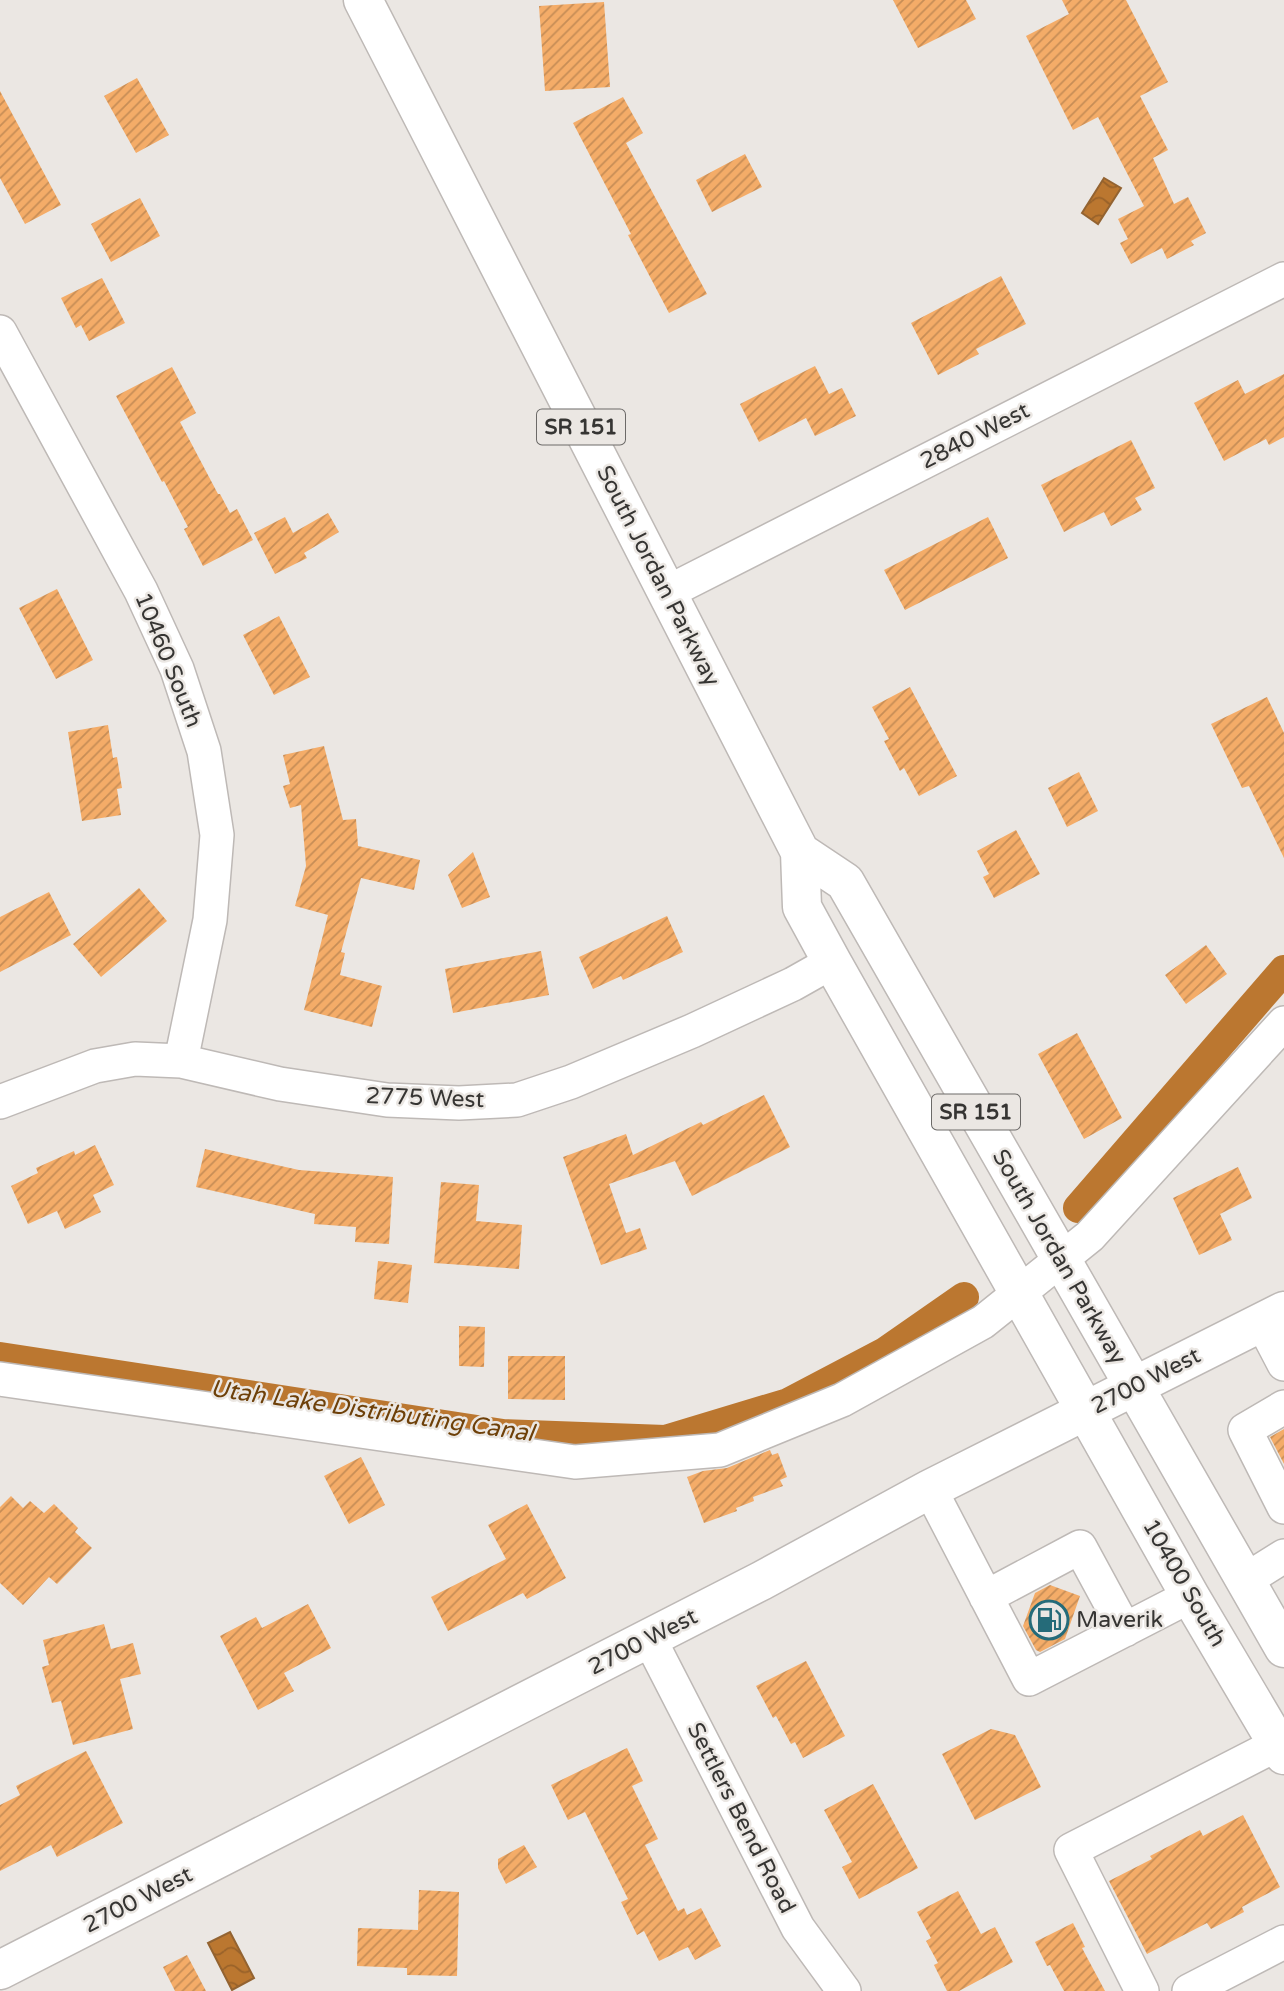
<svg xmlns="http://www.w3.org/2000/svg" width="1284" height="1991" viewBox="0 0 1284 1991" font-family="'Varela Round',sans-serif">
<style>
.water{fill:url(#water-waves);stroke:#936331;stroke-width:2}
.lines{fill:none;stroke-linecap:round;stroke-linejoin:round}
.canal{stroke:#bb7730;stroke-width:30}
.building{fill:url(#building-hatch)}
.minor-casing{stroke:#beb9b6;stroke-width:36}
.major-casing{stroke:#beb9b6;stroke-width:41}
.minor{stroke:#fff;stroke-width:33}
.major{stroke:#fff;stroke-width:38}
.labels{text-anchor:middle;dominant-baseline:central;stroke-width:5;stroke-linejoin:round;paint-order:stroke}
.shield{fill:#ebe7e3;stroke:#6c6a68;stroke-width:2}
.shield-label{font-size:21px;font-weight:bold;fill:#363533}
.street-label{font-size:23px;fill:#363533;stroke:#ebe7e3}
.poi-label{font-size:23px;fill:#363533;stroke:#ebe7e3;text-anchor:start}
.water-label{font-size:24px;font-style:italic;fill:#6e4009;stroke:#ebe7e3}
</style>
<defs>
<pattern id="water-waves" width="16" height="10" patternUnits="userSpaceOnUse" patternTransform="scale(1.75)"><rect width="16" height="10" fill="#bb7730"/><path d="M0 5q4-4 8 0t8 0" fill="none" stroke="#996229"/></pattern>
<pattern id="building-hatch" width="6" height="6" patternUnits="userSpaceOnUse" patternTransform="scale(1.75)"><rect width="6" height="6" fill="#f4ac68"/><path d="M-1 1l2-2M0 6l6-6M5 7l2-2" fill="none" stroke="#c68d56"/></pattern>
</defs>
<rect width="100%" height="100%" fill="#ebe7e3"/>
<path class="water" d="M1104 178 1121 188 1098 224 1082 213Z
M230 1932 254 1978 232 1990 208 1943Z"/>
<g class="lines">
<path class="canal" d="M1078 1208 1284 970
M0 1357 503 1434 665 1440 788 1403 885 1352 964 1297"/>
</g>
<path class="building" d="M893 0H966L976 19 918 48Z
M1062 0H1126L1168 82 1140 96 1168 150 1153 158 1174 204 1188 197 1206 233 1191 241 1194 245 1167 259 1162 248 1131 264 1120 243 1128 239 1118 219 1144 206 1098 117 1073 130 1026 36 1069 14Z
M604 2 610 87 545 91 539 6Z
M137 78 169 135 136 153 104 96Z
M0 91 61 205 25 224 0 178Z
M623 97 643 133 626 143 707 294 669 313 628 235 631 234 573 123Z
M745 154 762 187 712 212 696 180Z
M140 198 160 236 111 262 91 224Z
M1001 276 1026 324 976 349 979 354 938 375 911 323Z
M102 278 125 323 89 341 81 325 76 328 61 298Z
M815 366 829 394 842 388 856 416 815 436 806 418 759 442 740 404Z
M172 367 196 413 180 422 218 494H220L230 513 237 509 253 540 203 566 184 529 188 527 164 481 162 482 116 396Z
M1284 374V437L1269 445 1266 439 1224 461 1194 403 1238 380 1245 394Z
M1131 440 1155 488 1135 498 1142 510 1111 526 1104 512 1064 532 1041 485Z
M328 513 339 532 304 553 307 558 275 574 254 533 285 517 293 533Z
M988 517 1008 558 905 610 884 570Z
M57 589 93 660 56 679 19 608Z
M279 616 310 677 274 695 243 635Z
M910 687 957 776 919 796 904 768 900 771 884 741 889 739 872 707Z
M1267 697 1284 733V858L1249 786 1242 788 1211 724Z
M108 725 113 758 117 757 122 788 117 789 121 815 82 821 68 732Z
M324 746 343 820 356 819 358 846 420 860 414 890 361 878 341 952 345 953 340 975 382 986 372 1027 304 1010 328 915 295 906 306 866 301 805 290 808 283 786 290 784 283 755Z
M1079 772 1098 811 1067 827 1048 788Z
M1016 830 1040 874 994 898 983 877 989 874 977 851Z
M473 852 490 897 462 908 448 875Z
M139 888 167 921 101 977 73 944Z
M49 892 71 935 0 972V917Z
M667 916 683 952 623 980 621 976 593 989 579 957Z
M1206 945 1227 974 1186 1004 1165 975Z
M541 951 549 995 453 1013 445 969Z
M1077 1033 1122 1118 1084 1139 1038 1054Z
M764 1095 790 1147 692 1196 675 1161 609 1184 626 1233 640 1228 647 1249 601 1265 563 1157 626 1134 633 1155 701 1122 703 1125Z
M95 1145 114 1185 93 1195 101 1212 65 1229 57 1211 28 1224 11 1186 38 1173 36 1168 74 1151 75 1155Z
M205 1149 299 1170 393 1177 389 1244 355 1242 356 1227 314 1224 315 1214 196 1187Z
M1238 1167 1252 1198 1220 1214 1232 1240 1199 1255 1173 1198Z
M441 1182 479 1185 476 1221 522 1225 519 1269 434 1263Z
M378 1261 412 1265 408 1303 374 1299Z
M459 1326 485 1327 484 1367 459 1366Z
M508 1356H565V1400L508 1399Z
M1284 1429V1464L1270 1437Z
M770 1450 772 1455 778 1453 787 1477 780 1480 783 1486 753 1497 754 1501 736 1508 737 1511 704 1523 687 1477 703 1471 727 1468Z
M361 1457 385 1505 349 1524 324 1476Z
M11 1496 23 1508 30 1501 44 1513 54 1504 78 1528 75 1532 92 1548 57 1584 49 1577 23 1605 0 1583V1507Z
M527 1504 566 1578 527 1599 523 1593 448 1631 431 1597 506 1559 488 1525Z
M1050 1585 1080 1596 1065 1639 1040 1652 1036 1650 1023 1626 1035 1593Z
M308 1604 331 1648 284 1673 294 1691 258 1710 220 1636 256 1617 262 1628Z
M104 1624 111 1649 133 1643 141 1674 120 1679 133 1729 73 1745 61 1701 52 1703 42 1667 49 1665 43 1640Z
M806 1661 845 1736 803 1758 795 1742 791 1744 776 1716 773 1718 756 1686Z
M991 1729 1015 1735 1041 1787 975 1820 942 1754Z
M627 1748 643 1781 632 1786 658 1839 645 1845 678 1911 684 1908 687 1915 701 1908 721 1946 695 1960 688 1947 659 1961 644 1931 637 1935 621 1902 628 1899 585 1812 568 1820 551 1785Z
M86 1751 123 1823 57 1857 51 1845 0 1871V1805L20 1795 16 1786Z
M873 1784 918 1868 859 1899 842 1867 852 1862 824 1810Z
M1243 1815 1280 1887 1242 1907 1244 1912 1211 1929 1207 1923 1147 1954 1109 1881 1152 1859 1150 1856 1200 1830 1203 1836Z
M524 1845 537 1867 506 1884 498 1868V1859Z
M419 1890 459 1892 457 1976 407 1975V1968L357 1966 358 1928 418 1930Z
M958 1891 981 1934 995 1927 1013 1962 959 1991H947L934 1965 938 1963 926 1941 931 1938 917 1912Z
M1073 1923 1085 1947 1082 1948 1105 1991H1064L1050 1965 1047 1966 1035 1942Z
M187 1955 206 1991H175L163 1967Z"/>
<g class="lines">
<defs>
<path id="minor" d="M0 332 141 591 177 669 204 751 217 835 210 920 181 1061
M666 593 1284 279
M0 1102 95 1066 135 1059 181 1061 280 1084 387 1100 459 1103 517 1100 571 1082 692 1031 793 984 832 962
M1262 1322 1284 1364
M0 1379 575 1462 720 1450 842 1400 983 1322 1090 1236 1284 1023
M1284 1407 1245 1430 1284 1507
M930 1489 1029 1679 1190 1596
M1244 1581 1284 1556
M986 1597 1080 1547 1125 1630
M649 1638 798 1928 844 1991
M1142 1991 1071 1850 1278 1744
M1189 1991 1284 1942"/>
<path id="major" d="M363 0 800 852 802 907 832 962 1190 1596 1284 1755
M800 852 845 882 1284 1648
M0 1970 761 1581 930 1489 1284 1311"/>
</defs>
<use href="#minor" class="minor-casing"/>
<use href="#major" class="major-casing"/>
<use href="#minor" class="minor"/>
<use href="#major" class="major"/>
</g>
<defs>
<symbol id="fuel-ring" viewBox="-11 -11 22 22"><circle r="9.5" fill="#ebe7e3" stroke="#256b79" stroke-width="1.5"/><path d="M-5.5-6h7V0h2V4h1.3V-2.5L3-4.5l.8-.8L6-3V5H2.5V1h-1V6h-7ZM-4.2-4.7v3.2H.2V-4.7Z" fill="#256b79"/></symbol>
</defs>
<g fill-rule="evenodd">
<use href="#fuel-ring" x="1027" y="1598" width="44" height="44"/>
</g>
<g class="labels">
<g class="shield">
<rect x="537" y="409.5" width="88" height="35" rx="5"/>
<rect x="932" y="1094.5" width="88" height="35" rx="5"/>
</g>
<g class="shield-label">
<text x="581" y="427">SR 151</text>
<text x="976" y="1112">SR 151</text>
</g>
<g class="street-label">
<text transform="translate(975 436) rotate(-27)">2840 West</text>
<text transform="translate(658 576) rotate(63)">South Jordan Parkway</text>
<text transform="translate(168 660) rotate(68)">10460 South</text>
<text transform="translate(425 1098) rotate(2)">2775 West</text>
<text transform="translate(1059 1257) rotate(60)">South Jordan Parkway</text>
<text transform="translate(1146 1381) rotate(-27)">2700 West</text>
<text transform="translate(1184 1583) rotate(60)">10400 South</text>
<text transform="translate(643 1642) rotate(-27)">2700 West</text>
<text transform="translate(741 1818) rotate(63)">Settlers Bend Road</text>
<text transform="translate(138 1900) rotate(-27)">2700 West</text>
</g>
<g class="poi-label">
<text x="1076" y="1620">Maverik</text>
</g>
<g class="water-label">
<text transform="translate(372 1411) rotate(8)">Utah Lake Distributing Canal</text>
</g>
</g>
</svg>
